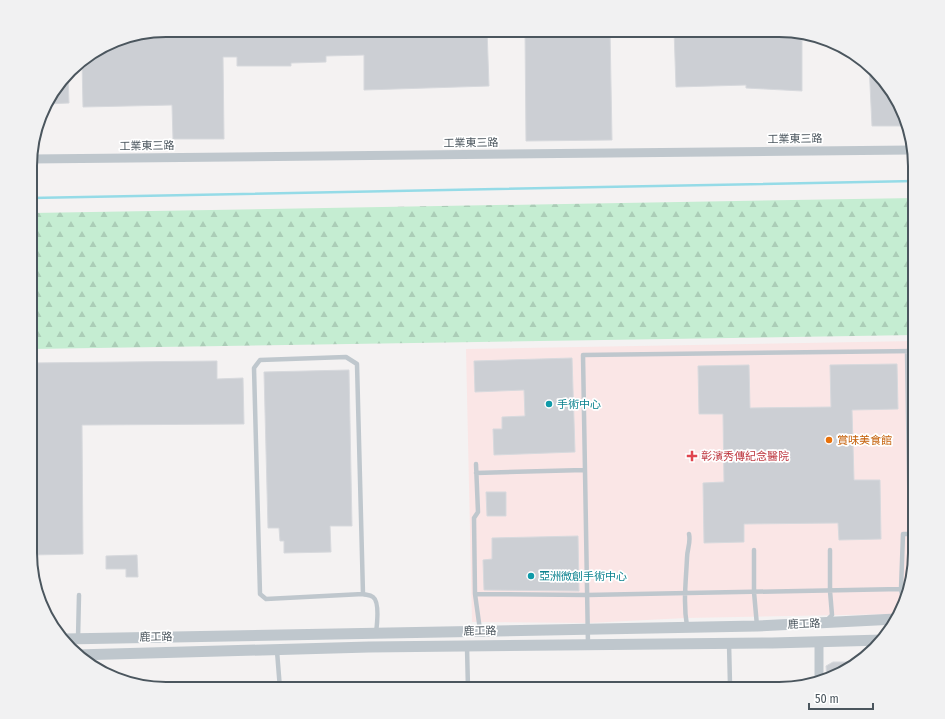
<svg xmlns="http://www.w3.org/2000/svg" width="945" height="719" viewBox="0 0 945 719" font-family="'Fira Sans Condensed','Noto Sans TC',sans-serif">
<style>
.medical{fill:#fae6e6}
.forest{fill:url(#forest-firs)}
.lines{fill:none;stroke-linecap:round;stroke-linejoin:round}
.stream{stroke:#95dbe7;stroke-width:2.5}
.building{fill:#cccfd4;stroke:#d7d9dd}
.service{stroke:#bfc7cd;stroke-width:4.5}
.minor{stroke:#bfc7cd;stroke-width:9}
.tertiary{stroke:#bfc7cd;stroke-width:11}
.culture-dot{fill:#0f9aa8;stroke:#fff;stroke-width:1.5}
.food-dot{fill:#e8710a;stroke:#fff;stroke-width:1.5}
.health-dot{fill:#e0444e;stroke:#fff;stroke-width:1.5}
.labels{text-anchor:middle;dominant-baseline:central;stroke-width:3.5;stroke-linejoin:round;paint-order:stroke}
.street-label{font-size:11px;fill:#4b565e;stroke:#fff}
.culture-label{font-size:11px;fill:#0d838f;stroke:#fff;text-anchor:start}
.food-label{font-size:11px;fill:#c56008;stroke:#fff;text-anchor:start}
.health-label{font-size:11px;fill:#be3a42;stroke:#fff;text-anchor:start}
.rim{fill:none;stroke:#4b565e;stroke-width:2}
</style>
<defs>
<pattern id="forest-firs" width="22" height="20" patternUnits="userSpaceOnUse"><rect width="22" height="20" fill="#c5edd2"/><path d="M5 1l3.5 6h-7zM16 11l3.5 6h-7z" fill="#abcdb7"/></pattern>
</defs>
<rect width="100%" height="100%" fill="#f4f2f2"/>
<path class="medical" d="M915 341V562L905 605 899 614 686 618 588 623 472 622 466 349Z"/>
<path class="forest" d="M915 198V335L31 349V213Z"/>
<g class="lines">
<path class="stream" d="M31 198 915 181"/>
</g>
<path class="building" d="M166 30H487L489 86 364 90V55L326 56V62L291 63V66H237V57H223L224 139H173L172 105 83 107 82 60 122 37Z
M525 30H610L612 140 526 141Z
M674 30H788L802 34V91L746 88V85L676 87Z
M869 64 901 106 906 126H872Z
M68 74 69 103 46 104 48 98Z
M572 358 575 452 494 455 493 429H502V417L525 416 524 390 475 392 474 361Z
M217 361V379L243 378 244 424 82 425 83 554 30 555 31 363Z
M897 364 898 409 852 410 854 480H880L881 539 839 540 838 523 744 524V542L704 543 703 483 724 482 723 414H699L698 366 749 365 750 408 831 407 830 365Z
M349 370 352 526H330L331 552 284 553V541H280L279 528H268L264 372Z
M486 492H506V516H487Z
M578 536 579 591 484 590 483 560 492 559V538Z
M137 555 138 577H126V569H106V556Z
M833 662H856L839 675 827 678 826 666Z"/>
<g class="lines">
<path class="service" d="M476 464 478 512 474 518 475 594 480 630
M476 473 584 470
M754 550V592L757 626
M363 594 266 599 260 594 254 368 260 360 346 357 357 364 363 594C366 595 370 595 373 597 380 602 377 625 376 633
M475 594 587 595 901 589
M904 606 901 589 903 534H910L907 351
M827 620 832 615 830 591V550
M687 626C683 603 686 581 687 558 687 549 691 543 689 534
M78 639 79 595
M729 643 730 685
M588 645 583 355 915 351
M467 647 468 689
M277 651 280 689
M424 689 468 687"/>
<path class="minor" d="M31 159 911 150
M819 642V680"/>
<path class="tertiary" d="M64 639 757 626 896 619
M76 655 369 647 772 643 883 640"/>
</g>
<g class="culture-dot">
<circle cx="549" cy="404" r="4"/>
<circle cx="531" cy="576" r="4"/>
</g>
<circle class="food-dot" cx="829" cy="440" r="4"/>
<path class="health-dot" d="M690 450h4v4h4v4h-4v4h-4v-4h-4v-4h4z"/>
<g class="labels">
<g class="street-label">
<text transform="translate(795 139) rotate(-1)">工業東三路</text>
<text transform="translate(471 143) rotate(-1)">工業東三路</text>
<text transform="translate(147 146) rotate(-1)">工業東三路</text>
<text transform="translate(804 624) rotate(-2)">鹿工路</text>
<text transform="translate(480 631) rotate(-1)">鹿工路</text>
<text transform="translate(156 637) rotate(-1)">鹿工路</text>
</g>
<g class="culture-label">
<text x="557" y="404">手術中心</text>
<text x="539" y="576">亞洲微創手術中心</text>
</g>
<g class="food-label">
<text x="837" y="440">賞味美食館</text>
</g>
<g class="health-label">
<text x="701" y="456">彰濱秀傳紀念醫院</text>
</g>
</g>
<path d="M0 0H945V719H0ZM166 37H779A129 129 0 0 1 908 166V553A129 129 0 0 1 779 682H166A129 129 0 0 1 37 553V166A129 129 0 0 1 166 37Z" fill="#f1f1f2" fill-rule="evenodd"/>
<path class="rim" d="M166 37H779A129 129 0 0 1 908 166V553A129 129 0 0 1 779 682H166A129 129 0 0 1 37 553V166A129 129 0 0 1 166 37Z"/>
<path d="M809 703v6h64v-6" fill="none" stroke="#4b565e" stroke-width="2"/>
<text x="815" y="703" font-size="12" fill="#4b565e" stroke="#ffffff" stroke-width="3" paint-order="stroke">50 m</text>
</svg>
